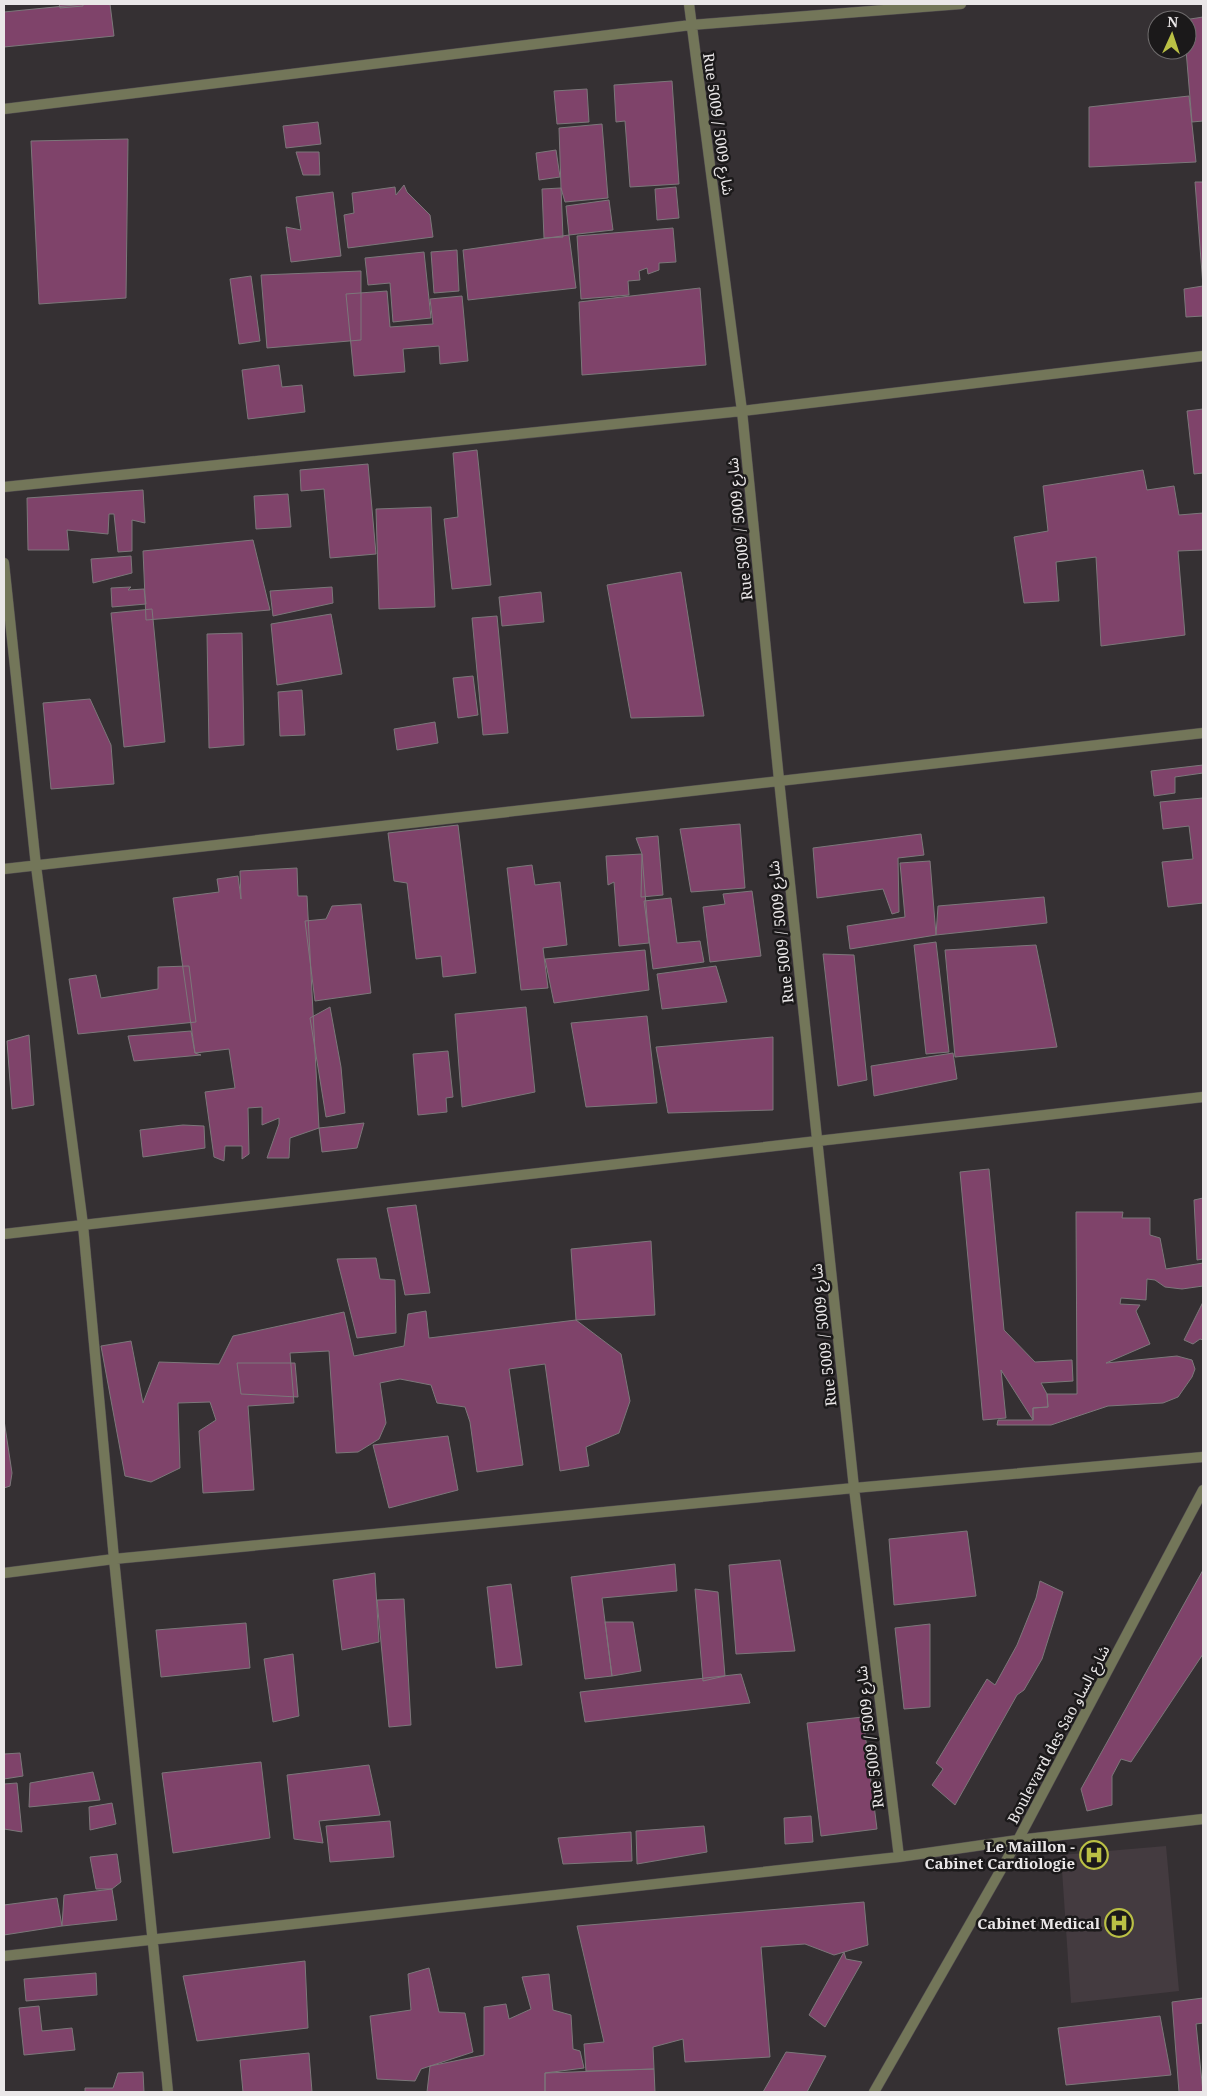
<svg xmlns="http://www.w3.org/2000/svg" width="1207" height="2096" viewBox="0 0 1207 2096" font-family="'Noto Serif','Noto Sans Arabic',serif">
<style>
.built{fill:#443b40}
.building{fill:#7f436a;stroke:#7c777a}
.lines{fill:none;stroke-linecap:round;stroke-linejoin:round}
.minor-casing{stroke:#524d50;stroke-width:11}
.tertiary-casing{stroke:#524d50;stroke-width:11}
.minor{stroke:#737659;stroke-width:10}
.tertiary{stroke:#737659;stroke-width:10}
.labels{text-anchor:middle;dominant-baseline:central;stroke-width:5;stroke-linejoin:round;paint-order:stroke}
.street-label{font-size:15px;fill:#eae7e8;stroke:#1b191a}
.poi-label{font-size:15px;font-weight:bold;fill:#eae7e8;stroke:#1b191a;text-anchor:end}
</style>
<rect width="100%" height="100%" fill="#353033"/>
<path class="built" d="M1166 1846 1179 1991 1071 2003 1061 1855Z"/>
<path class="building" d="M59 4H83V6L60 8Z
M85 4H110L114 36 4 47V12Z
M1203 17V121L1192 122 1186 50 1187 20H1184Z
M672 81 679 184 630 187 625 121 616 122 614 85Z
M587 89 589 122 557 124 554 91Z
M1189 96 1196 162 1089 167V107Z
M318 122 321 144 286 148 283 126Z
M602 124 608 198 565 202 561 188 559 128Z
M128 139 126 298 39 304 31 141Z
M556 150 560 177 539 180 536 153Z
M296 152H319L320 175H303Z
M1195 182H1203V316L1186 317 1184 289 1203 286Z
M404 185 407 192 430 215 433 237 348 248 344 215 354 213 352 193 395 187 396 195Z
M676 187 679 218 657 220 655 189Z
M561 188 563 237 544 238 542 189Z
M333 192 341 256 291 262 286 227 301 230 296 197Z
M609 200 613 230 569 235 566 206Z
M673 228 676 262 659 263V270L648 274 647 268 639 271 640 280 628 281 629 295 581 299 577 236Z
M569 235 576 288 468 300 463 250Z
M457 250 459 291 434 293 431 252Z
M424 252 431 318 393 322 390 283 368 285 365 258Z
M361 271V340L267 348 261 275Z
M251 276 260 341 239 344 230 279Z
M700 288 706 365 582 375 579 302Z
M387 291 390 327 433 324 430 299 462 296 468 361 440 364 439 346 403 349 405 372 354 376 346 294Z
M279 365 282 387 302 385 305 412 248 419 242 370Z
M1203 409V473L1194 474 1187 411Z
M477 450 491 585 452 589 444 519 458 517 453 453Z
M368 464 376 554 330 558 324 489 301 491 300 470Z
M1143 470 1147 490 1174 486 1179 515 1203 513V550L1178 551 1185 635 1101 646 1096 557 1056 562 1059 601 1024 603 1014 537 1048 531 1043 486Z
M143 490 145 523 132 520V551L118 552 114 514H109L108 534 67 530 69 550H28L27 498Z
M288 494 291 527 256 529 254 496Z
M431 507 435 607 379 609 376 509Z
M253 540 270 610 146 620 143 551Z
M131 556 132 573 93 583 91 559Z
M681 572 704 716 631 718 607 585Z
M131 587 128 590 144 589 146 604 112 607 111 588Z
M332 587 333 603 273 616 270 591Z
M541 592 544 622 502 626 499 597Z
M152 609 165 742 124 747 111 613Z
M331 614 342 674 277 685 271 624Z
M497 616 508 733 483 735 472 618Z
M242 633 244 745 209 748 207 634Z
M473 676 478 715 458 718 453 678Z
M302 690 305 735 280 736 278 692Z
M90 699 111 745 114 784 51 789 43 703Z
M435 722 438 743 397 750 394 729Z
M1203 765V773L1175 777V793L1154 796 1151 771Z
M1203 798V903L1168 907 1162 862 1193 859 1189 826 1163 829 1160 802Z
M740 824 745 888 691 892 680 829Z
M458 825 476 973 443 977 441 956 416 959 407 883 394 881 388 833Z
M921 834 924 855 898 858 899 912 892 914 883 889 817 898 813 848Z
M658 836 663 895 641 897 642 854 636 838Z
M642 854 649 943 619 946 614 882 608 885 606 856Z
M930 861 936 935 850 949 847 926 905 917 900 863Z
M532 865 535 885 560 882 567 945 543 948 548 988 521 990 507 868Z
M297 868 298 896H307L319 1128 290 1138 289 1158H267L279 1124V1118L262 1125V1107L248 1108 249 1154 242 1159V1146H225L224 1161 214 1157 205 1092 235 1088 229 1049 195 1053 173 898 219 892 217 879 238 876 241 899 240 871Z
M752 891 761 956 710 962 703 907 725 904 723 894Z
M1044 897 1047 923 936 935 938 906Z
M671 898 677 943 700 941 704 962 653 969 644 901Z
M361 904 371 993 315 1001 305 921 326 919 332 906Z
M936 942 949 1052 926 1054 914 945Z
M1036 945 1057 1047 955 1057 945 950Z
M645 950 649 990 554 1003 545 959Z
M823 954 854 955 867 1080 838 1086Z
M189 966 196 1022 78 1034 69 979 96 975 101 998 158 989V967Z
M716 966 727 1002 662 1009 657 974Z
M330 1007 341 1067 345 1113 326 1117 310 1018Z
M526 1007 535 1092 462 1107 455 1014Z
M647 1016 657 1103 586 1107 571 1023Z
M191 1031 195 1053 201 1055 134 1061 128 1036Z
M29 1035 34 1105 12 1109 7 1041Z
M773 1037V1110L668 1113 656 1047Z
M448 1051 453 1097 446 1098 447 1112 418 1115 413 1054Z
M953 1053 957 1079 874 1096 871 1066Z
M364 1123 357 1148 322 1152 319 1128Z
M183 1125 204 1126 205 1148 143 1157 140 1130Z
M989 1169 1004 1330 1035 1362 1072 1360 1073 1381 1041 1383 1047 1394 1048 1407 1033 1408V1420L1001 1370 1006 1418 983 1420 960 1172Z
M1203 1198V1259L1197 1260 1194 1200Z
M416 1205 430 1293 405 1295 387 1208Z
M1076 1212H1123L1122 1218H1150V1235L1160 1238 1166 1269 1203 1263V1286L1182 1289 1165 1287 1155 1280 1147 1279 1146 1300 1121 1298 1120 1304 1140 1305 1136 1311 1150 1344 1106 1363 1177 1356 1192 1360 1195 1369 1192 1377 1178 1397 1163 1403 1108 1406 1051 1425H997L998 1420H1033V1408L1048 1407 1047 1394H1077Z
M651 1241 655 1315 576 1320 571 1249Z
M376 1258 380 1279 395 1280 396 1333 357 1338 337 1259Z
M1203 1302V1340L1200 1339 1193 1344 1184 1340Z
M426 1311 429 1338 576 1320 621 1354 630 1401 619 1433 586 1447 589 1466 560 1471 545 1364 509 1369 523 1465 477 1472 470 1422 465 1407 437 1403 431 1385 400 1379 380 1383 386 1423 379 1439 358 1452 336 1453 329 1351 290 1353 294 1403 248 1406 254 1490 203 1493 199 1431 216 1420 210 1402 178 1403 180 1468 151 1482 125 1476 101 1346 131 1341 143 1403 159 1362 219 1364 233 1336 344 1312 354 1356 404 1346 408 1314Z
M237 1363H295L298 1397 241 1394Z
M4 1420 12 1473 10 1486 4 1488Z
M448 1436 458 1490 389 1508 373 1445Z
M967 1531 976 1596 894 1605 889 1539Z
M780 1560 795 1651 736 1654 729 1565Z
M675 1564 677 1591 602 1598 612 1676 585 1679 571 1577Z
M1203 1570V1654L1131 1762 1121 1759 1112 1776V1805L1087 1811 1081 1789Z
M375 1573 379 1642 342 1650 333 1580Z
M1040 1581 1063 1592 1042 1659 1024 1690 1017 1695 955 1805 932 1785 943 1769 936 1763 987 1679 995 1685 1017 1645 1036 1598Z
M511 1584 522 1665 496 1668 487 1587Z
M695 1589 718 1592 725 1676 703 1681Z
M404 1599 411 1725 389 1727 377 1600Z
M605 1622H633L641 1671 612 1676Z
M246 1623 250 1668 161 1677 156 1630Z
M930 1624V1707L904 1709 895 1628Z
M293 1654 299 1716 273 1722 264 1659Z
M741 1674 750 1703 585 1722 580 1692Z
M863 1717 877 1829 821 1836 807 1723Z
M20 1753 23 1776 4 1779V1754Z
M261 1762 270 1838 173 1853 162 1773Z
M369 1765 380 1815 319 1821 323 1843 294 1839 287 1775Z
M93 1772 100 1800 29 1807 30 1783Z
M17 1783 22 1832 4 1829V1784Z
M112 1803 116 1824 90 1830 89 1807Z
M811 1816 813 1842 785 1844 784 1818Z
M390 1821 394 1857 330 1862 326 1826Z
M704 1826 707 1852 637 1864 636 1831Z
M631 1832 632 1861 563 1864 558 1838Z
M117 1854 121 1882 112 1889H96L90 1857Z
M112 1889 117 1920 62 1926 64 1895Z
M57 1898 62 1926 4 1935V1905Z
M864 1902 868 1945 834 1955 805 1944 761 1947 770 2057 685 2062 683 2039 653 2047 654 2069 586 2071 584 2044 604 2042 577 1926Z
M844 1952 846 1959 862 1962 825 2027 809 2015Z
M305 1961 308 2028 197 2041 183 1976Z
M429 1968 439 2012 465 2013 473 2052 421 2069 415 2081 377 2079 370 2016 411 2010 408 1974Z
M96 1973 97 1995 26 2001 24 1979Z
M549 1974 553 2010 571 2015 573 2049 580 2051 584 2068 545 2073V2092H427L430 2066 484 2055V2007L506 2004 509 2019 531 2009 522 1977Z
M1203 1998V2023L1196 2024 1203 2092H1179L1172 2002Z
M39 2006 42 2031 72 2028 75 2050 24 2055 19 2008Z
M1160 2016 1171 2075 1066 2085 1058 2028Z
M786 2052 826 2056 807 2092H763Z
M309 2053 312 2092H243L240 2060Z
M654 2069 655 2092H545V2073Z
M143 2072 144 2092H85V2088H113L118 2073Z"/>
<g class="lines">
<defs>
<path id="minor" d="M689 4 742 411 779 780 854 1488 899 1857
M4 109 691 25 961 4
M4 487 742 411 1203 356
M4 563 36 866 83 1225 114 1559 168 2092
M4 869 1203 733
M4 1234 1203 1097
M4 1573 114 1559 854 1488 1203 1457
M4 1956 899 1857 1018 1840 1203 1819"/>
<path id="tertiary" d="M874 2092 1018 1840 1203 1490"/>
</defs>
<use href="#minor" class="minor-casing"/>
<use href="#tertiary" class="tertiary-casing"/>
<use href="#minor" class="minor"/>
<use href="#tertiary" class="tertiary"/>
</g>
<defs>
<symbol id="hospital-ring" viewBox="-11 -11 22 22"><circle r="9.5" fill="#1b191a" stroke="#bac045" stroke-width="1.5"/><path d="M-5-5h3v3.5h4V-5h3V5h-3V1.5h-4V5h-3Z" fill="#bac045"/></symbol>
</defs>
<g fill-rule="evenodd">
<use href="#hospital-ring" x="1078" y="1839" width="32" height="32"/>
<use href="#hospital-ring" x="1103" y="1907" width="32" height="32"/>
</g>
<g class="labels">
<g class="street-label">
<text transform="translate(719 124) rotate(82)">Rue 5009 / شارع 5009</text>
<text transform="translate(739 529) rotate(-96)">Rue 5009 / شارع 5009</text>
<text transform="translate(780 932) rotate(-96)">Rue 5009 / شارع 5009</text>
<text transform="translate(823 1335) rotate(-96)">Rue 5009 / شارع 5009</text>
<text transform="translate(1058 1734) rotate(-62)">Boulevard des Sao شارع الساو</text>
<text transform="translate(869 1737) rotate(-97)">Rue 5009 / شارع 5009</text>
</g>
<g class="poi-label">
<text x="1075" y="1846">Le Maillon -<tspan x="1075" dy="17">Cabinet Cardiologie</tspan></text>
<text x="1100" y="1923">Cabinet Medical</text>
</g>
</g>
<rect width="1207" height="2096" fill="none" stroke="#eae7e8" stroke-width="10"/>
<g transform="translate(1172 35) rotate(3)"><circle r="24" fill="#1b191a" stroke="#6e6b6c"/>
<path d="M0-4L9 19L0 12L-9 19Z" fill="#bac045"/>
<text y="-8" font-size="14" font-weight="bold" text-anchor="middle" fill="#eae7e8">N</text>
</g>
</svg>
